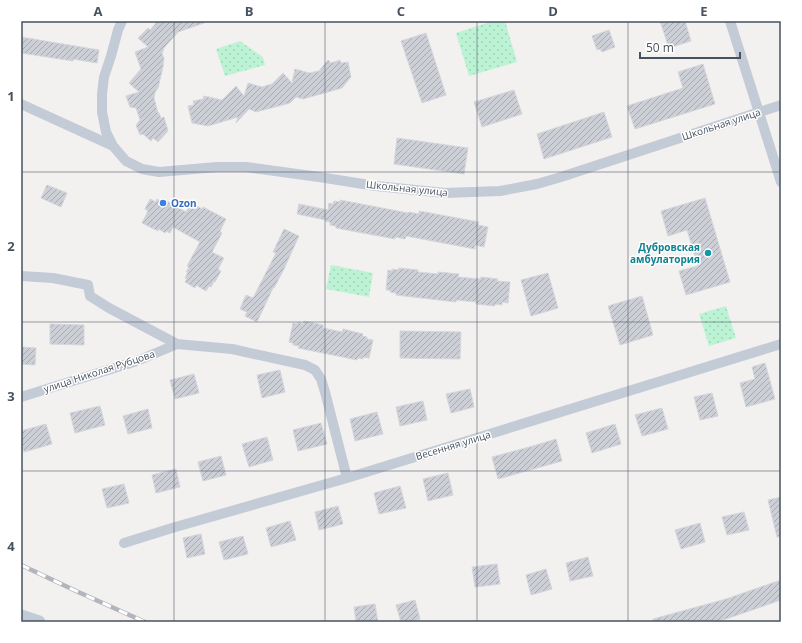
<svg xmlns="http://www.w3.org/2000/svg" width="802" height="643" viewBox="0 0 802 643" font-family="'Open Sans',sans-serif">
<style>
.green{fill:url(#green-dots)}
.building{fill:url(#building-hatch);stroke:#d4d6dc}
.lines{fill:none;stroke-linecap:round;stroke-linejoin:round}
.minor{stroke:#c3cbd6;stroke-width:10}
.tertiary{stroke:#c3cbd6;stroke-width:13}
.rail-casing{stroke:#b2b5bb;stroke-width:4.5}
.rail{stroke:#fff;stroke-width:3;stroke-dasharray:9;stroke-linecap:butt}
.grid{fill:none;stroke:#47525f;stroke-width:1;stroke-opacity:0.55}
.shop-dot{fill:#3f7fe0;stroke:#fff;stroke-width:1.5}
.culture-dot{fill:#0f9aa8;stroke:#fff;stroke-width:1.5}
.labels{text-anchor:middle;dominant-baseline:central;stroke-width:3;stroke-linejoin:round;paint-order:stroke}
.street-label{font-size:10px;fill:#47525f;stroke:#fff}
.shop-label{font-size:10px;font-weight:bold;fill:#366cbe;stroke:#fff;text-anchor:start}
.culture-label{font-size:10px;font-weight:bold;fill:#0d838f;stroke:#fff;text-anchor:end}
.neatline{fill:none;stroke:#47525f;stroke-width:1.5}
.grid-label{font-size:13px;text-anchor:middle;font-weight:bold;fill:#47525f}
</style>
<defs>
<pattern id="green-dots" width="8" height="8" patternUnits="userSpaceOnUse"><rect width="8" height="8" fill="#bcf3d5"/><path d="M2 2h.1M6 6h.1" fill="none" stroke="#a3d2b9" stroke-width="1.8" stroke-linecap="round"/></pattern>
<pattern id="building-hatch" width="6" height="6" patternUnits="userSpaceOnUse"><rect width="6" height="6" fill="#cccfd5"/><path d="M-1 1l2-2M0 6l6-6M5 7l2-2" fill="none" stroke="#a7abb0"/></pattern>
</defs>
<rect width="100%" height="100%" fill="#f3f0f0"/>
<path class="green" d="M493 21H505L517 62 469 76 456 33Z
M240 41 263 57 265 65 225 76 216 49Z
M331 265 373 273 369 297 326 289Z
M726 306 736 338 709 346 699 314Z"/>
<path class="building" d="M158 21H204V23L178 32 164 48 162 54 164 58 163 67 158 88 155 92 154 98 158 113H159L161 118 164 117 168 131 158 142 153 138 151 141 143 134 140 135 136 125 140 120 136 108 130 107 126 96 139 92 129 83 141 69 135 52 148 47 138 38 148 28 150 30Z
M660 21H685L691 41 669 48Z
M609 30 615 47 602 52 600 49 597 50 592 36Z
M426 33 446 95 422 103 401 41Z
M21 37 99 50 97 63 73 59V61L21 53Z
M328 60 331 63 340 60 341 63 348 62 351 77 342 88 303 99 296 97 290 103 256 112 249 109 236 123 238 117 208 126 192 123 188 106 194 105 193 101 203 99 204 96 222 100 236 86 244 96 248 83 262 87 272 84 283 73 292 83 295 69 309 73 319 71Z
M703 64 715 104 635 129 627 106 683 88 678 72Z
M514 90 522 114 482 127 474 102Z
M604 112 612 137 544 159 537 134Z
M397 138 468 148 464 174 394 164Z
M47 185 67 193 61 207 41 198Z
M705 198 730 282 686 295 679 271 698 266 687 230 668 236 661 211Z
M150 199 156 202 157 199 162 202 163 199 186 212 189 206 195 209 197 206 202 209 203 207 226 219 220 231 222 233 212 252 224 258 218 269 221 271 215 282 214 281 211 287 209 286 206 291 196 285 195 288 185 282 187 279 185 278 188 272H186L189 267 187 266 200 242 173 227 170 233 166 231 165 233 159 229 158 231 142 223 148 211 145 209Z
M340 200 408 213 409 212 419 214V211L479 222 478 225 488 227 484 247 475 245V249L406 236 405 239 395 237V239L336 228V226L330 225V222L325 221 326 220 297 214 299 204 328 210 329 203 333 204 334 201 340 202Z
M284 229 299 236 284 269 274 288H273L257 322 245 316 247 312 240 309 246 295 253 298 276 253 273 252Z
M399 268 418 270V272L438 274V272L459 274 458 277 480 279 481 277 498 279 497 281 510 282 508 303 502 302V305L495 304V306L476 304V302L456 300V302L396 295V293L390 292V290H386L388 270 392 271V269L398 270Z
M548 273 558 308 531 316 521 280Z
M642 296 653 335 620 345 608 306Z
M304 321 323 325V328L342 332 343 329 363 334 362 336 367 337V339L373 340 369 358 363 357V359L358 358 357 360 298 348 299 346 293 345V343L289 342 293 323 297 324 298 322 303 324Z
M50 324 84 325V345L50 344Z
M400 331 461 332 460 359 400 358Z
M22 347 36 348 35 365 21 364Z
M765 363 775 399 746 407 740 383 755 379 752 367Z
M280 370 285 392 262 398 257 375Z
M194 374 199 393 175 399 170 380Z
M470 389 474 407 451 413 446 394Z
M712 393 718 416 700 420 694 397Z
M423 401 427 420 400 426 396 407Z
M100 406 105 425 75 433 70 413Z
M662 408 668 429 642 436 635 415Z
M148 409 152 428 128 434 123 416Z
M377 412 383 434 355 441 350 419Z
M321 423 327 444 298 451 293 430Z
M46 424 52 444 24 452 21 443V431Z
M615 424 621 444 592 453 586 433Z
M267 437 273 460 249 467 242 444Z
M556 439 562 461 498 479 492 457 533 446Z
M221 456 226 475 203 481 198 462Z
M176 469 180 487 156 493 152 475Z
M448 473 453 495 428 501 423 479Z
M124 484 129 503 107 508 102 489Z
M400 486 406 508 379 514 374 493Z
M781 497V537H777L768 500Z
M338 506 343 524 319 530 315 512Z
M744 512 749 530 727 535 722 517Z
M290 521 296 540 271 547 266 528Z
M700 523 705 542 681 549 675 530Z
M201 534 205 554 187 558 183 538Z
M243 536 248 554 224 560 219 542Z
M588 557 593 576 570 581 566 563Z
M497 564 500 584 475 587 472 567Z
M546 569 552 589 531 595 526 575Z
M781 580V600L729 618 715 622H653V619L726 599Z
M415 600 420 619 409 622H401L396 605Z
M375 604 378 622H356L354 607Z"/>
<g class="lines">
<path class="minor" d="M122 21 118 30 111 56 104 77 102 94V112L106 132 113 146 126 161 142 169 159 172 217 167H246L319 177 376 186 445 193 500 191 537 184 561 177 781 105
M730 21 781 182
M21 104 113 146
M21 276 53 278 88 285 90 296 109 308 177 344 232 349 305 365 315 370 321 379 325 392 347 478
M21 397 137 361 177 344
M124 543 172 528 347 478 781 344"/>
<path class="tertiary" d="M21 616 39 622"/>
<defs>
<path id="rail" d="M21 565 76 591 145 622"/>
</defs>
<use href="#rail" class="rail-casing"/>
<use href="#rail" class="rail"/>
</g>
<path class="grid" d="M174 21V622M325 21V622M477 21V622M628 21V622M21 172H781M21 322H781M21 471H781"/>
<circle class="shop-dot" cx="163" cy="203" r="4"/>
<circle class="culture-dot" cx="708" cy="253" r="4"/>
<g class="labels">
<g class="street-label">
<text transform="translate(721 124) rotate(-18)">Школьная улица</text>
<text transform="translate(407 188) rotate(6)">Школьная улица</text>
<text transform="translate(99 371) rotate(-18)">улица Николая Рубцова</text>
<text transform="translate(453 445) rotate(-17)">Весенняя улица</text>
</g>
<g class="shop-label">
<text x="171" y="203">Ozon</text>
</g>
<g class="culture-label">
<text x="700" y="247">Дубровская<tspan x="700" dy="12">амбулатория</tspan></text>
</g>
</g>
<rect width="802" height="643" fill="none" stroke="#ffffff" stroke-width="44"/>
<path d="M640 52v6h100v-6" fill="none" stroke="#47525f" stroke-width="2"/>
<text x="646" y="52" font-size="12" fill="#47525f" stroke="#ffffff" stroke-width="3" paint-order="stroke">50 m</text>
<rect x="22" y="22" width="758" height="599" class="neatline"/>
<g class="grid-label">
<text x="98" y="16">A</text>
<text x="249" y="16">B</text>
<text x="401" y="16">C</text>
<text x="553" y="16">D</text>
<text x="704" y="16">E</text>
<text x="11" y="101">1</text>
<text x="11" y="251">2</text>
<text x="11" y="401">3</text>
<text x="11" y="551">4</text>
</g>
</svg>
